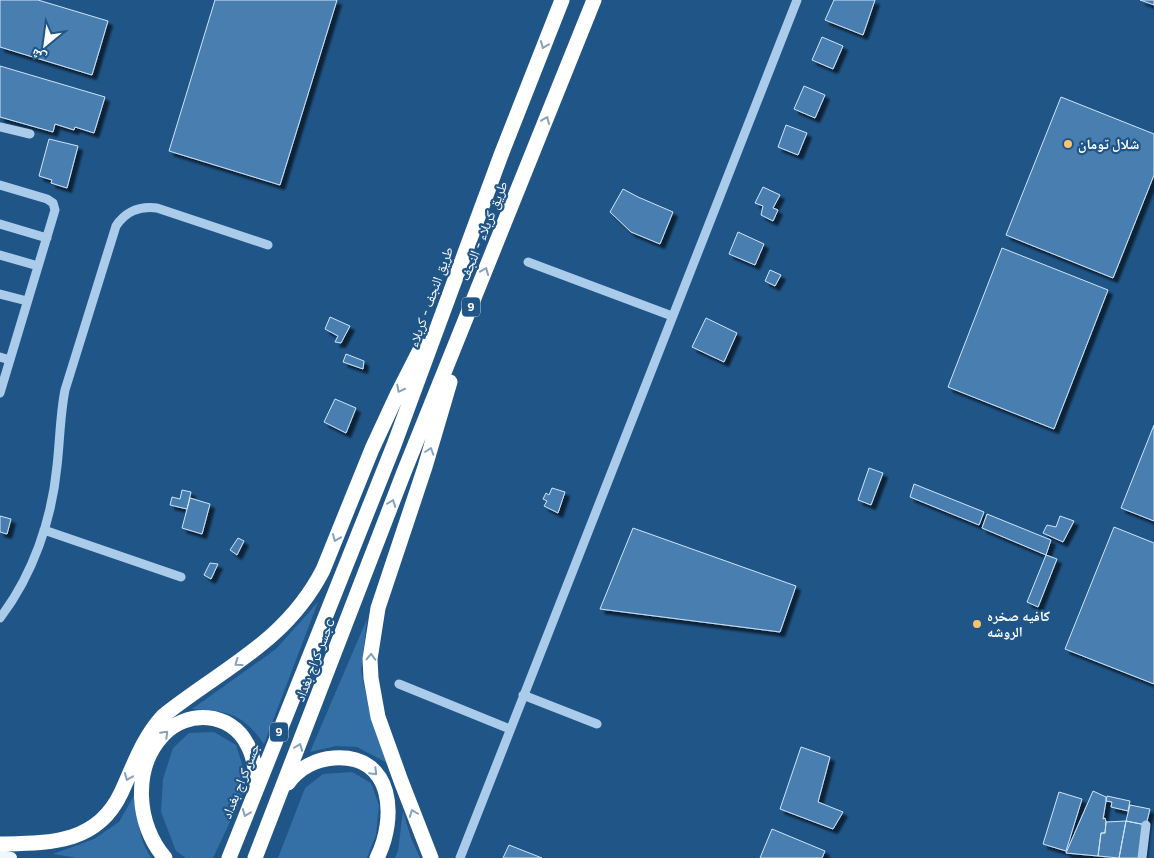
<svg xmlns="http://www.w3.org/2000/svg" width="1154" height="858" viewBox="0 0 1154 858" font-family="Figtree,'Noto Naskh Arabic',sans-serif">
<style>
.green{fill:#346fa5}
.building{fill:#497fb0;stroke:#cfe4f8;filter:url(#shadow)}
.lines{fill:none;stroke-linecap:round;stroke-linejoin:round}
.minor{stroke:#aaccea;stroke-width:9}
.major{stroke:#eef6fe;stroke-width:12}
.highway{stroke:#fff;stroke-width:15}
.oneway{stroke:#84a2bd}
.poi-dot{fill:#f8c46b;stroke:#205587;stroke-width:2}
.labels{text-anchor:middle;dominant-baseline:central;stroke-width:4.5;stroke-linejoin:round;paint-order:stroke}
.shield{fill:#205587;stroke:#bcccdb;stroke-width:1}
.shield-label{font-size:12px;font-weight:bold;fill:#fff}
.poi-label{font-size:14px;font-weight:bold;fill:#fff;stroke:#205587;text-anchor:start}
.street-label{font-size:14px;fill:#fff;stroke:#205587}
</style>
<defs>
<filter id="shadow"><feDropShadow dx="4.5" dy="4.5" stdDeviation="1" flood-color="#0009"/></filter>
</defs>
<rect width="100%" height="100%" fill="#205587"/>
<path class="green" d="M318 602 264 744C242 713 228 711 192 709L276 649Z
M367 619 361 671 370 713 391 765 357 747 336 746 310 752Z
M214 732 236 745 242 764V796L213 858H186L176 851 161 812 163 779 173 748 189 733Z
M352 772 371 783 379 805 376 835 367 858H278L305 788 323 774Z
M136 792C138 815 137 839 152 858H77L53 854 94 839 119 822Z
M403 811 411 838 420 858H395L398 851Z"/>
<path class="building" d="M0 0H38L108 21 92 75 0 47Z
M215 0H337L280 185 169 151Z
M834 0H875L863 35 825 20Z
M1140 0H1154V5Z
M822 37 843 46 833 69 812 60Z
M0 66 105 97 94 133 75 127 74 130 55 124 53 132 0 117Z
M804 86 825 95 815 118 794 109Z
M1061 97 1154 134V175L1113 278 1006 235Z
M786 125 807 133 798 155 778 147Z
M49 139 78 146 67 188 51 183 52 180 39 176Z
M763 187 780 195 773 208 778 210 773 221 761 215 763 206 755 203Z
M623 189 638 197 673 212 660 244 631 232 610 212Z
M738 232 764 244 755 265 729 254Z
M1002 248 1108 290 1054 429 948 387Z
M770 270 781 275 775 286 765 281Z
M330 317 350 326 341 343 335 342 338 336 325 329Z
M706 318 737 333 724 362 692 347Z
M346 354 364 361 363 369 343 362Z
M335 399 356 408 346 433 324 422Z
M1154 425V521L1121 508Z
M869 468 883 473 871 505 858 500Z
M914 484 984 512 979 525 910 497Z
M552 488 565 492 558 513 544 506 547 501 543 499 546 493 549 495Z
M182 490 191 492 187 509 170 505 172 497 180 499Z
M190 498 210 504 202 534 182 528Z
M987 514 1051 540 1046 555 982 528Z
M0 516 11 519 7 534 0 532Z
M1060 516 1074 521 1063 542 1043 533 1047 525 1056 527Z
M1114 527 1154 543V684L1065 649Z
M633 528 796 586 780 632 600 609Z
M238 538 244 541 237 555 230 550Z
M1046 555 1057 559 1038 607 1027 602Z
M210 563 218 564 211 579 204 575Z
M801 747 830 757 818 802 843 812 833 829 780 809Z
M1093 791 1106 797V801L1103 819 1105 818 1106 822 1105 833H1101L1098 856 1066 853Z
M1059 792 1082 799 1066 851 1043 844Z
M1107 796 1130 801 1128 811 1111 807 1112 802 1106 801Z
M1130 805 1150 809 1146 825 1126 821Z
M1126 821 1146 825 1142 858H1119Z
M1126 821 1119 858 1098 856 1101 833H1105L1106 822Z
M772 829 825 851 822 858H760Z
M509 845 542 858H503Z"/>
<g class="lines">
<path class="minor" d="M0 127 30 134
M0 185 47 199 53 203 55 210 0 393
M0 224 47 238
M0 255 38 266
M528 262 672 316
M0 294 27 301
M0 357 10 360
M44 530 181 577
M0 618C33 575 52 519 57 466 60 440 60 415 65 390L116 226C126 211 139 206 157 208L268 245
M399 684 510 729
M523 695 597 724
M460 858 797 0
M1142 858 1146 825"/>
<path class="major" d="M0 856 11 858"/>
<path class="highway" d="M288 783C299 768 316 759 334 758 394 754 397 818 377 858
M0 844C50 843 97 844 121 793 134 765 142 739 163 716 223 668 286 642 323 570L372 449 397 395 422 346
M165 858C136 825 132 768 163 735 187 709 231 712 247 744 254 756 256 771 257 785
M229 858 394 445 501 155 562 0
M255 858 404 472 594 0
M431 858 401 781 378 717 371 678 370 659 378 608 425 467 450 382"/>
</g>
<defs><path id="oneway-chevron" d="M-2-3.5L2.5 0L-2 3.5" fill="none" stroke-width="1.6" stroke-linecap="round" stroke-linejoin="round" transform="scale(1.25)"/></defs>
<g class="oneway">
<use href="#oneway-chevron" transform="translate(544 45) rotate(112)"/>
<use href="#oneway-chevron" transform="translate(546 120) rotate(-68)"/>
<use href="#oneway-chevron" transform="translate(485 271) rotate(-68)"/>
<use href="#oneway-chevron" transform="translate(400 389) rotate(117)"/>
<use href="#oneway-chevron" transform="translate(430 451) rotate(-72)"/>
<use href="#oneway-chevron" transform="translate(392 503) rotate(-69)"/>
<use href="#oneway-chevron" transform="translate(336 538) rotate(112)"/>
<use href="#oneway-chevron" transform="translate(371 657) rotate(-88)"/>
<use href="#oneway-chevron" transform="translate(238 663) rotate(144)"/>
<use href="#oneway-chevron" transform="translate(165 734) rotate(-45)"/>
<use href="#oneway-chevron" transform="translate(299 747) rotate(-69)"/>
<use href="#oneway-chevron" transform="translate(374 772) rotate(45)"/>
<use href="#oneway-chevron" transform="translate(128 777) rotate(112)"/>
<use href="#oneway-chevron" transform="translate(246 813) rotate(111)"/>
<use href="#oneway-chevron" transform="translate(413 813) rotate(-111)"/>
</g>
<g class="poi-dot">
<circle cx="1068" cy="144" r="5"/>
<circle cx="977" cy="624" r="5"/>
</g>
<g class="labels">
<g class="shield">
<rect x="462" y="297.5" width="18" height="19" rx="4"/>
<rect x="270" y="722.5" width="18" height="19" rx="4"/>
</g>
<g class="shield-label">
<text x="471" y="307">9</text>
<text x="279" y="732">9</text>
</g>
<g class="poi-label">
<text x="1078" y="144">شلال تومان</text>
<text x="987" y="616">كافيه صخره<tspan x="987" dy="16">الروشه</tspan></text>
</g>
<g class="street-label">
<text transform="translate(484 231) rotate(-68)">طريق کربلاء - النجف</text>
<text transform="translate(431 297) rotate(-70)">طريق النجف - کربلاء</text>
<text transform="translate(315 660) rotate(-69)">جسر كراج بغدادc</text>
<text transform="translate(241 781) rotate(-68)">جسر كراج بغداد</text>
</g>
</g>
<g transform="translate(45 45) rotate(209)" stroke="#205587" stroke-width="4" paint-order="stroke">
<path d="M0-4L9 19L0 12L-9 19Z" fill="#ffffff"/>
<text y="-8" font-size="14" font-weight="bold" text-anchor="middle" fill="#ffffff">ش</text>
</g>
</svg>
